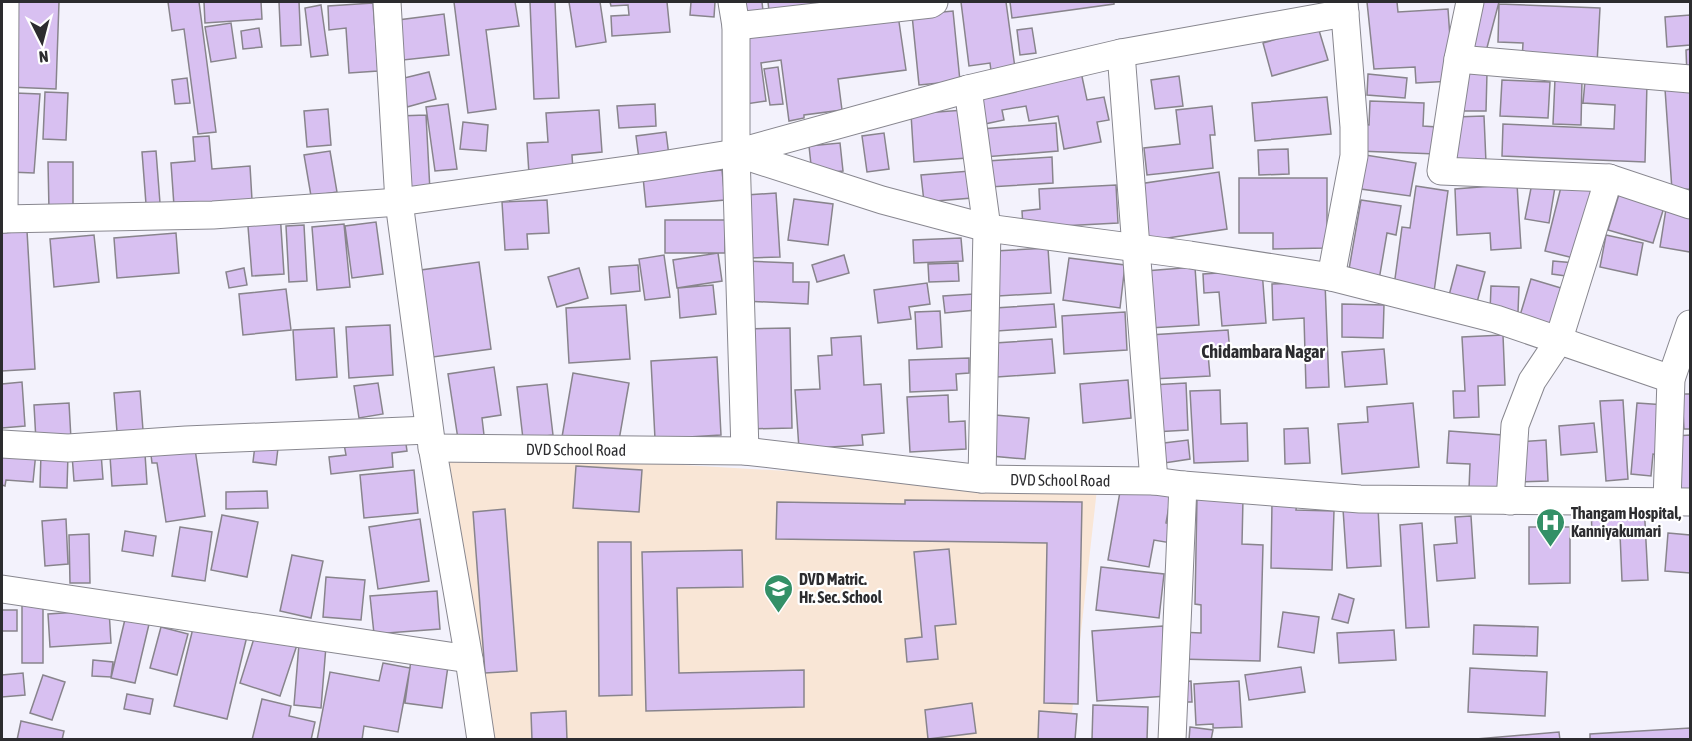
<svg xmlns="http://www.w3.org/2000/svg" width="1692" height="741" viewBox="0 0 1692 741" font-family="'Asap Condensed',sans-serif">
<style>
.education{fill:#f9e6d6}
.building{fill:#d8c0f1;stroke:#88848c;stroke-width:1.5}
.lines{fill:none;stroke-linecap:round;stroke-linejoin:round}
.minor-casing{stroke:#88878f;stroke-width:29}
.minor{stroke:#fff;stroke-width:27}
.labels{text-anchor:middle;dominant-baseline:central;stroke-width:4.5;stroke-linejoin:round;paint-order:stroke}
.street-label{font-size:16px;fill:#2c2c2f;stroke:#fff}
.poi-label{font-size:16px;font-weight:bold;fill:#2c2c2f;stroke:#fff;text-anchor:start}
.neighbourhood-label{font-size:18px;font-weight:bold;fill:#2c2c2f;stroke:#fff}
</style>
<rect width="100%" height="100%" fill="#f3f2fc"/>
<path class="education" d="M443 451 1097 489 1069 739H494Z"/>
<path class="building" d="M12 2H59L56 89 9 87Z
M168 2H199L216 132 198 134 184 29 172 31Z
M204 2H261L262 19 205 23Z
M279 2H299L301 45 281 46Z
M454 2H515L519 26 486 30 496 109 468 113Z
M530 2H555L559 98 534 99Z
M569 2H600L606 42 576 47Z
M610 2H667L670 32 612 36 611 16 629 15 628 5 611 6Z
M691 2H715L714 17 690 15Z
M737 2H762L763 11 737 12Z
M768 2H817L818 4 769 11Z
M961 2H1006L1015 68 991 71 990 63 969 66Z
M1010 2H1114V4L1012 18Z
M1367 2H1397L1398 12 1448 9 1453 81 1416 83 1415 67 1374 69Z
M1477 2H1499L1484 59 1463 54Z
M373 3 378 71 349 73 346 28 329 30 328 6Z
M1499 4 1600 8 1597 64 1522 60 1523 43 1498 42Z
M321 5 328 55 311 57 305 8Z
M953 11 960 81 919 85 912 15Z
M444 14 449 55 403 60 398 20Z
M898 15 906 70 838 79 842 110 804 115V118L789 121 781 60 761 63 766 101 746 104 737 37Z
M1690 15V45L1667 47 1665 17Z
M231 23 236 58 211 62 205 27Z
M1318 27 1328 60 1272 76 1263 43Z
M259 28 262 47 243 49 241 31Z
M1032 28 1036 53 1020 55 1017 30Z
M1690 49V75L1687 76 1686 50Z
M778 67 783 104 770 105 764 69Z
M429 72 436 99 407 107 400 79Z
M1081 72 1087 100 1104 97 1109 120 1097 122 1101 142 1064 149 1058 116 1029 121 1026 106 1002 110 1004 120 980 125 974 93Z
M1462 73H1487L1486 111H1461Z
M1368 74 1407 78 1405 98 1367 95Z
M1179 76 1183 106 1155 109 1151 80Z
M187 78 190 103 175 104 172 80Z
M1555 79 1582 80 1581 125 1553 124Z
M1502 80 1550 82 1548 118 1500 116Z
M1585 81 1647 83 1645 162 1502 156 1503 124 1614 129 1615 105 1583 103Z
M1690 87V189L1672 190 1665 89Z
M45 92 68 93 66 140 43 139Z
M15 93 40 94 34 173 9 172Z
M1327 97 1331 134 1255 141 1252 103Z
M1370 101 1424 103 1423 126 1437 127 1436 154 1358 151 1359 124 1369 125Z
M448 104 457 169 435 171 426 107Z
M655 104 656 126 619 128 617 106Z
M1212 106 1215 135H1210L1213 168 1147 175 1144 148 1180 144 1176 110Z
M328 109 331 145 307 147 304 111Z
M599 110 602 152 572 155 573 171 529 174 527 143 548 142 546 113Z
M964 110 967 158 914 162 911 114Z
M426 115 430 191 402 193 398 116Z
M1484 116 1486 163 1456 165 1454 117Z
M463 122 488 125 486 151 460 149Z
M1056 123 1058 151 984 157 981 129Z
M666 132 669 156 639 159 636 136Z
M884 133 889 169 867 172 862 136Z
M209 136 212 169 250 166 252 200 174 206 171 163 195 161 193 137Z
M840 143 843 171 812 174 809 146Z
M1288 149 1289 174 1259 175 1258 150Z
M156 151 160 203 146 204 142 152Z
M330 151 337 192 311 196 304 155Z
M1359 154 1416 163 1410 196 1354 188Z
M1052 157 1053 183 989 187 987 161Z
M48 162H73V210L49 211Z
M722 170 725 200 646 207 643 177Z
M970 171 972 198 924 202 921 175Z
M1219 172 1227 229 1148 241 1139 184Z
M1239 178H1327V248L1273 249V233H1239Z
M1563 179 1600 188 1582 260 1545 251Z
M1532 183 1555 187 1549 223 1525 219Z
M1517 184 1521 248 1491 250 1490 233 1457 235 1455 189Z
M1116 185 1118 223 1023 228 1022 211 1040 209 1039 189Z
M1416 186 1448 191 1434 292 1394 286 1402 227 1410 228Z
M1620 191 1665 204 1653 243 1608 230Z
M776 193 780 257 750 258 746 195Z
M794 199 833 204 828 245 788 240Z
M547 200 549 233 527 234 528 249 505 250 502 202Z
M1361 200 1401 206 1396 235 1387 233 1379 280 1348 275Z
M1666 209 1690 213V252L1660 247Z
M280 212 284 274 252 276 247 214Z
M665 220H725V253H665Z
M376 222 383 274 352 278 345 226Z
M344 224 350 287 317 290 312 227Z
M304 225 307 281 289 282 286 226Z
M27 231 35 369 2 371V233Z
M176 233 179 273 117 278 114 238Z
M94 235 99 282 54 287 50 239Z
M1606 235 1643 243 1637 275 1600 267Z
M961 238 963 261 914 263 913 240Z
M1048 248 1051 293 998 296 995 251Z
M718 253 722 281 677 288 673 260Z
M664 255 670 297 645 300 639 259Z
M844 255 849 273 817 282 812 265Z
M1069 258 1125 265 1120 308 1063 300Z
M745 261 793 263V282H809L808 304 744 301Z
M1553 261 1575 263 1573 277 1552 274Z
M479 262 491 349 433 357 421 270Z
M958 263 959 281 929 282 928 264Z
M638 265 640 291 611 294 609 267Z
M1457 265 1485 272 1475 310 1447 303Z
M1195 267 1199 325 1149 328 1145 271Z
M244 268 247 285 229 288 226 272Z
M579 268 588 298 557 307 548 277Z
M1262 270 1266 323 1222 326 1219 292 1204 293 1203 274Z
M1531 279 1571 291 1557 334 1518 322Z
M1325 282 1329 387 1306 388 1304 318 1273 320 1272 284Z
M927 283 930 304 909 307 911 319 878 323 874 290Z
M713 285 716 314 680 318 678 288Z
M1491 286 1519 287 1518 312H1490Z
M286 289 291 330 243 335 239 294Z
M974 294 976 310 945 313 943 296Z
M1054 304 1056 327 997 331 995 308Z
M1342 304 1384 305 1383 338 1342 337Z
M626 305 630 359 569 363 566 308Z
M940 311 942 347 917 349 915 312Z
M1125 312 1127 350 1064 354 1062 316Z
M390 325 393 375 349 378 346 327Z
M334 328 337 377 296 380 293 330Z
M790 328 792 428 747 429 745 329Z
M1228 330 1230 353 1208 354 1210 376 1152 379 1149 335Z
M1503 335 1505 385 1478 386 1479 417 1454 418 1453 391H1465L1462 337Z
M861 336 864 385 881 384 884 433 862 435 863 445 799 449 795 390 820 389 818 356 832 355 831 338Z
M1052 339 1055 373 997 377 995 343Z
M1384 349 1387 384 1345 387 1342 352Z
M717 357 721 435 655 439 651 361Z
M969 358V373L956 374 957 390 910 392 909 360Z
M494 367 501 415 482 418 484 435 458 439 448 374Z
M573 373 629 383 618 446 562 437Z
M1128 380 1131 418 1083 423 1080 384Z
M22 382 25 426 2 428V384Z
M378 383 383 414 359 418 354 386Z
M1186 383 1188 430 1154 432 1151 385Z
M547 384 553 435 523 439 517 387Z
M1220 390 1221 424 1247 423 1248 461 1194 463 1190 391Z
M140 391 143 430 117 432 114 393Z
M1682 394H1690V429H1684Z
M948 395 949 422 965 421 966 449 910 452 907 397Z
M1623 400 1628 479 1606 481 1600 401Z
M69 403 71 439 36 441 34 405Z
M1413 403 1419 467 1342 474 1338 424 1368 422 1367 407Z
M1637 403 1666 405 1662 455 1653 454 1651 476 1631 474Z
M995 415 1029 418 1025 459 991 456Z
M1594 423 1597 452 1561 455 1559 426Z
M1308 428 1310 463 1285 464 1284 429Z
M1449 431 1503 435 1500 491 1469 489 1470 464 1447 463Z
M1690 435V491L1679 492 1675 436Z
M405 437 407 451 392 453 393 467 331 474 329 457 346 455 344 444Z
M1188 440 1190 459 1158 464 1156 444Z
M1546 440 1548 481 1519 482 1517 442Z
M255 445 278 448 276 465 253 462Z
M2 448 36 452 33 482 6 480 5 486 2 485Z
M195 449 205 516 166 522 157 463H152L151 455Z
M41 453 68 454 67 488 40 487Z
M101 453 103 479 74 481 72 455Z
M145 454 147 484 112 486 110 456Z
M576 466 642 470 639 512 573 508Z
M414 470 418 513 364 518 360 475Z
M1121 486 1171 495 1166 523 1175 525 1171 543 1154 540 1149 567 1108 560Z
M267 491 268 508 226 509V492Z
M1197 497 1243 498 1242 544 1263 545 1260 661 1179 659 1180 632 1201 633V605L1195 604Z
M905 500 1082 502 1078 704 1044 703 1047 543 776 539 777 502 905 504Z
M1272 502H1297L1296 510 1334 511 1332 570 1271 568Z
M1644 503 1648 580 1622 581 1620 534 1592 535 1591 505Z
M1378 508 1381 566 1347 568 1343 509Z
M505 509 517 671 485 673 473 512Z
M222 515 258 522 247 577 211 570Z
M1471 516 1475 578 1437 581 1434 545 1457 543 1455 517Z
M66 519 68 564 45 566 42 521Z
M420 519 429 581 378 589 369 527Z
M1422 523 1429 627 1406 628 1400 525Z
M180 527 212 532 205 581 172 576Z
M1529 527H1570V583L1529 584Z
M125 531 156 536 153 556 122 551Z
M1668 533 1690 535V573L1665 571Z
M89 534 90 583H70L69 535Z
M598 542H631L632 695 599 696Z
M949 549 956 624 935 626 938 659 907 662 905 639 922 637 914 552Z
M742 550 743 587 677 588 679 673 804 670V707L646 711 642 552Z
M292 555 323 561 311 618 280 611Z
M1101 567 1164 574 1159 618 1096 610Z
M326 577 365 580 361 620 323 617Z
M437 591 440 629 374 634 370 596Z
M1339 594 1354 599 1348 623 1332 619Z
M43 601V663H22V602Z
M2 610H17V631H2Z
M109 610 111 643 50 647 48 614Z
M1283 612 1319 617 1314 653 1278 647Z
M126 615 150 620 135 683 111 678Z
M195 620 248 632 227 719 174 706Z
M1474 625 1538 627 1537 656 1473 654Z
M1163 626 1167 696 1097 701 1092 631Z
M161 627 188 634 177 675 150 668Z
M1394 630 1396 660 1339 663 1337 633Z
M256 632 297 645 280 696 240 683Z
M299 644 326 646 321 708 294 705Z
M93 660 113 662 111 677 92 676Z
M411 660 448 666 442 708 405 703Z
M383 663 410 668 398 732 364 726 362 740H317L330 672 379 681Z
M1301 667 1305 692 1249 700 1245 675Z
M1470 668 1547 672 1545 716 1468 712Z
M23 673 25 695 2 697V675Z
M43 675 65 682 52 720 30 713Z
M1191 681 1192 702H1180L1179 682Z
M1239 681 1242 727 1213 728V724L1196 725 1194 684Z
M127 694 153 699 150 714 124 709Z
M262 699 291 706 289 716 315 722 311 740H252Z
M972 703 976 733 928 739 925 710Z
M1093 705 1148 707 1147 740H1092Z
M566 711 567 740H532L531 713Z
M1039 711 1077 714 1075 740H1038Z
M21 721 64 731 62 740H17Z
M1190 727 1213 730 1211 740H1189Z
M1690 728V740H1590V734Z
M1559 732 1560 740H1464Z"/>
<g class="lines">
<defs>
<g id="minor">
<path d="M387 2 399 202 431 440 469 659 481 740"/>
<path d="M732 2 736 26V153L745 451"/>
<path d="M1470 2 1458 59 1441 171 1609 178 1690 205"/>
<path d="M736 26 931 4 934 2"/>
<path d="M1121 53 1154 481"/>
<path d="M1458 59 1690 79"/>
<path d="M968 89 987 228 982 479"/>
<path d="M736 153 882 200 987 228 1190 255 1331 277 1496 319 1671 379"/>
<path d="M2 219 213 215 399 202 655 166 736 153 968 89 1121 53 1345 13"/>
<path d="M4 219 5 2"/>
<path d="M1331 277 1354 156V127L1344 2"/>
<path d="M2 444 68 448 186 440 429 430"/>
<path id="s1" d="M432 448 745 451 982 479 1154 481 1183 485 1360 499 1690 502"/>
<path d="M1510 501 1515 425 1532 381 1558 342 1609 178"/>
<path d="M1667 502 1671 379 1690 324"/>
<path d="M2 589 469 659"/>
<path d="M1172 740 1183 485"/>
</g>
</defs>
<use href="#minor" class="minor-casing"/>
<use href="#minor" class="minor"/>
</g>
<defs>
<symbol id="hospital-pin" viewBox="-11 -11 22 30"><path d="M0 17L-7.5 6A9.5 9.5 0 1 1 7.5 6Z" fill="#349067" stroke="#fff"/><path d="M-5-5h3v3.5h4V-5h3V5h-3V1.5h-4V5h-3Z" fill="#fff"/></symbol>
<symbol id="school-pin" viewBox="-11 -11 22 30"><path d="M0 17L-7.5 6A9.5 9.5 0 1 1 7.5 6Z" fill="#349067" stroke="#fff"/><path d="M0-5L7-2L0 1L-7-2ZM-4 1L0 2.5L4 1V4Q0 6-4 4Z" fill="#fff"/></symbol>
</defs>
<g fill-rule="evenodd">
<use href="#hospital-pin" x="1534" y="506" width="33" height="45"/>
<use href="#school-pin" x="762" y="572" width="33" height="45"/>
</g>
<g class="labels">
<g class="street-label">
<text stroke="none"><textPath href="#s1" startOffset="144">DVD School Road</textPath></text>
<text stroke="none"><textPath href="#s1" startOffset="630">DVD School Road</textPath></text>
</g>
<g class="poi-label">
<text x="1571" y="513">Thangam Hospital,<tspan x="1571" dy="18">Kanniyakumari</tspan></text>
<text x="799" y="579">DVD Matric.<tspan x="799" dy="18">Hr. Sec. School</tspan></text>
</g>
<g class="neighbourhood-label">
<text x="1263" y="351">Chidambara Nagar</text>
</g>
</g>
<rect width="1692" height="741" fill="none" stroke="#2c2c2f" stroke-width="6"/>
<g transform="translate(42 42) rotate(174)" stroke="#ffffff" stroke-width="4.5" paint-order="stroke">
<path d="M0-4.5L10 22L0 15L-10 22Z" fill="#2c2c2f"/>
<text y="-9" font-size="16" font-weight="bold" text-anchor="middle" fill="#2c2c2f">N</text>
</g>
</svg>
